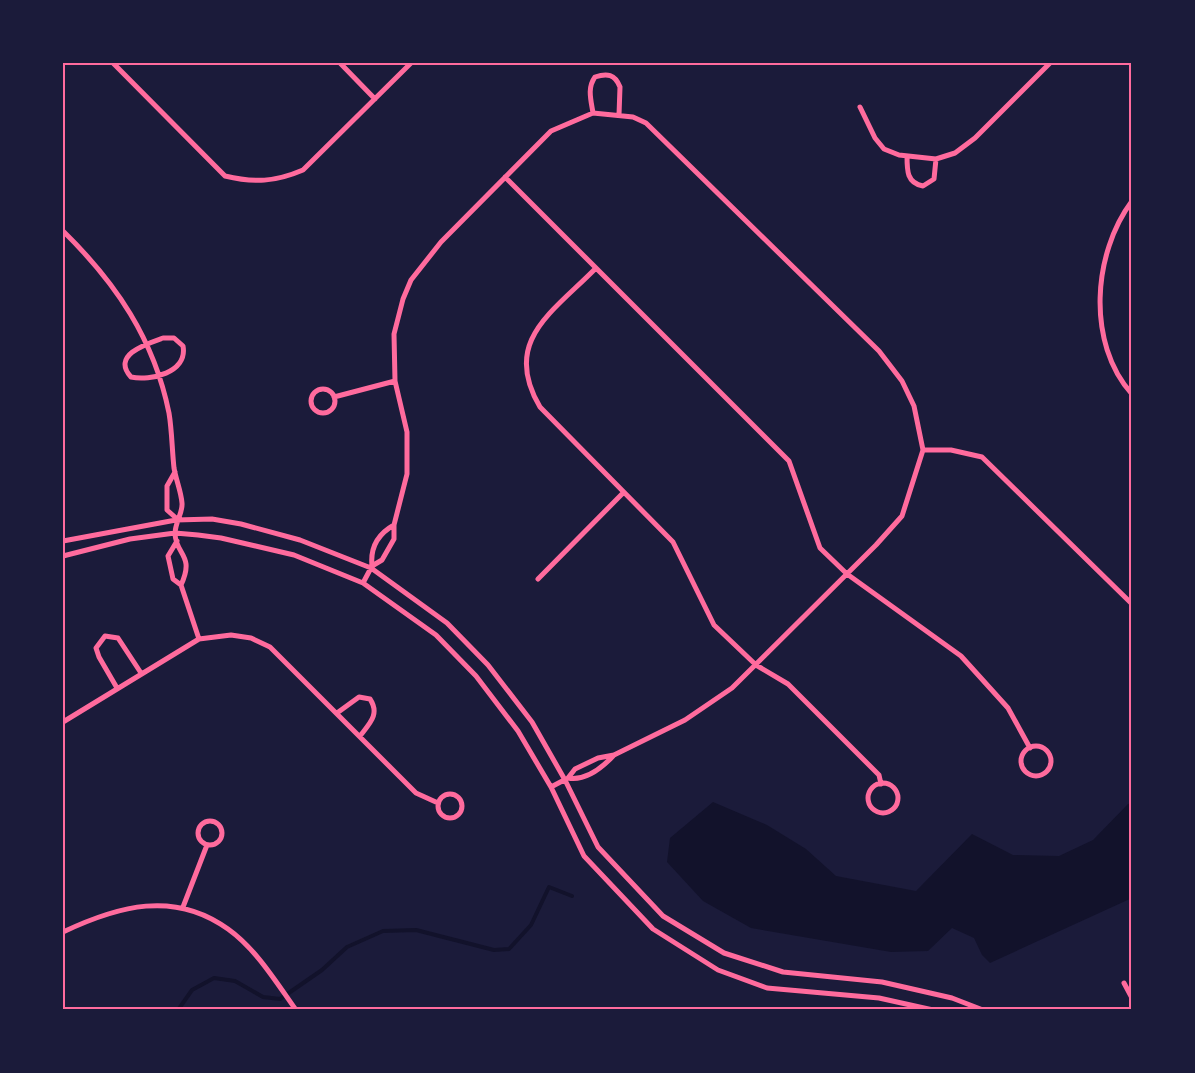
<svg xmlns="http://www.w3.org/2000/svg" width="1195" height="1073" viewBox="0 0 1195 1073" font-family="'Golos Text',sans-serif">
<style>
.water{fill:#12122b}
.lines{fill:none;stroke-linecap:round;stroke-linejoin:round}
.stream{stroke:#12122b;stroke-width:4}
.minor{stroke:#ff6b9d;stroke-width:5}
.neatline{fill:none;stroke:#ff6b9d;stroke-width:2}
</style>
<rect width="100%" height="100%" fill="#1b1b3a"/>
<path class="water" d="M713 802 767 825 806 849 836 876 916 891 972 834 1013 855 1059 856 1093 840 1128 804 1132 803V898L990 963 982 955 974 938 952 928 928 951 891 952 751 928 703 901 667 862 670 838Z"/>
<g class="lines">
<path class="stream" d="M178 1010 192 990 214 978 235 981 263 997 280 999 322 970 347 947 383 931 416 930 494 950 509 949 531 925 549 887 572 896"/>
<path class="minor" d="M113 63 225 176C254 183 275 182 303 170L411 63
M340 63 375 99
M860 107 875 138 884 149 899 155 936 159 955 153 975 138 1050 63
M593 113C591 100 587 88 595 77 607 73 615 74 620 87L619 115
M907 156C907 171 907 183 923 186L934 179 936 159
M505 177 789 461 820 548 847 574 961 656 1008 708 1030 748
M1132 201C1093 253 1086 343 1132 394
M63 231C116 283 154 339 169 413 172 431 172 450 174 468 176 480 181 491 182 503 183 513 175 522 175 534 176 555 195 555 181 585L199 639
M596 268C553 312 501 341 540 407L673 542 714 625 756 665 788 684 879 775 881 784
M163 338H174L183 346C188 373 150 381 131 377 111 355 146 344 163 338Z
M311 401a12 12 0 1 1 24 0a12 12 0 1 1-24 0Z
M334 397 395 381
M923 450H951L982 457 1132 604
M175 472 167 486V510L176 518
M63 541 176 520 212 519 241 524 300 540 371 568 447 623 488 665 532 722 565 780 598 847 663 916 724 953 783 972 882 982 952 998 983 1010
M177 541 168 556 173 579 181 585
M63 556 130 539 175 533 198 535 221 538 294 555 363 583 436 635 476 676 518 731 551 787 584 856 653 929 718 970 767 988 879 998 933 1010
M372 566C370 547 378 534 394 525
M538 579 623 493
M363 583 372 566 382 560 394 539V525L407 474V432L395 381 394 334 403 299 411 280 441 242 551 131 593 113 633 117 646 123 879 351 902 381 914 406 923 450 902 516 876 545 732 688 685 720 614 755 598 758 575 769 568 778 551 787
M117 688 99 657 96 648 105 636 118 638 141 673
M337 713 359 697 370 699C380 714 370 723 360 736
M63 722 199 639 231 635 251 638 270 647 416 793 438 803
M1021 761a15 15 0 1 1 30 0a15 15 0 1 1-30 0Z
M568 778C585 781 602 768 614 755
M868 798a15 15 0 1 1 30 0a15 15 0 1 1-30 0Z
M438 806a12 12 0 1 1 24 0a12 12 0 1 1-24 0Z
M198 833a12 12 0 1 1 24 0a12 12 0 1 1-24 0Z
M183 907 207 845
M63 932C118 906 174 890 228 929 256 949 276 982 296 1010
M1124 983 1132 998"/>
</g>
<rect width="1195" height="1073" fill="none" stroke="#1b1b3a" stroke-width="129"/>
<rect x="64" y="64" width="1066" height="944" class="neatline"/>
</svg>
